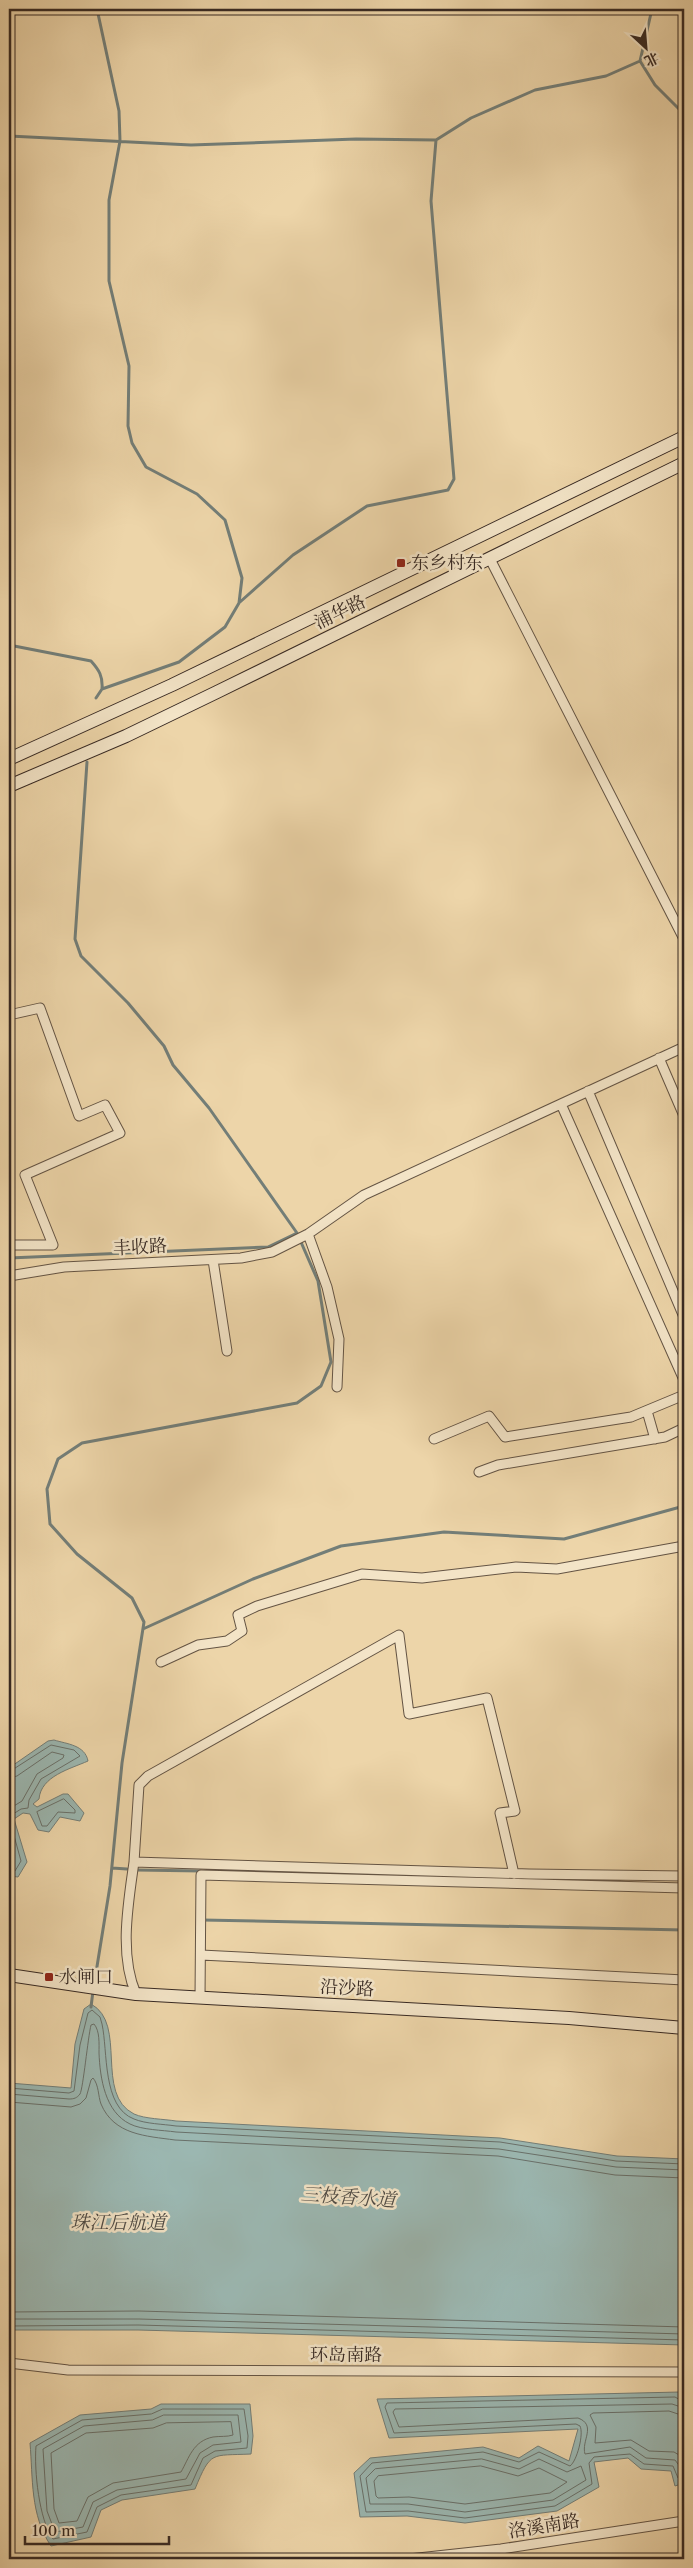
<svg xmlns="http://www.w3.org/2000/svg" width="693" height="2568" viewBox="0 0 693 2568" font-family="'Libre Caslon Text','Noto Serif SC',serif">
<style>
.water{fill:#9bb7b1;stroke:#737e78}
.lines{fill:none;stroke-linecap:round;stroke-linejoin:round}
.shore{stroke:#69706a;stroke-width:1}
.stream{stroke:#737e78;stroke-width:3}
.street-casing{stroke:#645444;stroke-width:11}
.secondary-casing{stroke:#372923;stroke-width:14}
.street{stroke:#f3e4c7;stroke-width:9}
.secondary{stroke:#f3e4c7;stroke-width:12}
.poi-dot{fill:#8f2418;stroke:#f3e4c7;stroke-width:2}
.labels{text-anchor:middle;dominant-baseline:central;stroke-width:5;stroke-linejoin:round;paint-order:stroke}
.poi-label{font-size:18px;fill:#372923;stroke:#f3e4c7;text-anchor:start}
.street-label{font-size:18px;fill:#372923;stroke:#f3e4c7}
.water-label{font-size:19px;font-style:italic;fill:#504c46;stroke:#f3e4c7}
</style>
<rect width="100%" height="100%" fill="#edd5a9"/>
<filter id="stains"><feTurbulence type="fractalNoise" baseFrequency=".004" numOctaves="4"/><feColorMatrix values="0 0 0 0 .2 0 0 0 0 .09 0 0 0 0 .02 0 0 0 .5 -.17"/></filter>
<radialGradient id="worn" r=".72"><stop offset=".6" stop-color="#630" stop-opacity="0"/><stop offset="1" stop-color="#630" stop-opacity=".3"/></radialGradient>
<path class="water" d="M54 1740C67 1744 85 1745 88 1761 70 1769 41 1776 39 1799L33 1804 37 1807 63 1794H68L84 1813 80 1821 60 1817 49 1832 38 1830 30 1814 23 1813 14 1819 27 1862 18 1877 9 1876V1768L48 1741Z
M91 2004C128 2024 94 2094 134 2114 145 2119 164 2119 176 2121L500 2138 617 2156 684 2159V2345L138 2330H9V2083L71 2088 75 2044 84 2009Z
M680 2392 684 2404V2483L675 2486 671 2471 641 2469 628 2458 594 2462 599 2487 557 2511 465 2523 407 2516 360 2517 354 2473 370 2458 483 2447 519 2458 538 2446 569 2461 578 2429 389 2438 377 2399Z
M161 2404H250L253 2436 251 2454C211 2456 211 2450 195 2489L122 2500 101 2510 91 2537 51 2546C30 2515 33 2478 30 2443L80 2415 151 2409Z"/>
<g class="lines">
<path class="shore" d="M9 1772 51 1745 74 1750 80 1756 41 1779 29 1800 28 1808 21 1809 10 1816V1821L21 1861 15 1871H9
M9 1778 17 1776 52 1752 64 1755 63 1758 37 1774 22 1801 9 1809
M64 1799 75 1810V1813L58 1812 47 1826H42L37 1812Z
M9 2088 69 2093 74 2091 80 2045 88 2013 92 2010 100 2017 102 2024C108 2051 102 2107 134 2119 146 2124 163 2124 176 2126L500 2142 616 2161 684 2164
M9 2094 69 2099C74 2099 77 2098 80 2094 83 2089 88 2037 91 2025L94 2024C100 2031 99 2044 99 2053 100 2078 105 2112 130 2124 142 2130 162 2130 176 2132L499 2149 616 2167 684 2170
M9 2102 71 2107 80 2104 86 2098 91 2080 93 2078C99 2085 98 2096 101 2104 114 2135 146 2136 175 2140L498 2156 615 2175 684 2178
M9 2312 139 2311 684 2327
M9 2319H139L684 2334
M9 2326 138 2325 684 2340
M684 2402 675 2397 387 2403 385 2407 394 2433 576 2424 580 2426C584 2434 577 2461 570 2466L539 2452 519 2462 483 2452 372 2463 360 2476 366 2512 408 2511 465 2518 555 2506 592 2484 589 2463 594 2457 630 2454 644 2464 673 2466 678 2478 684 2479
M684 2408 672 2404 395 2409 393 2412 399 2427 578 2418C597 2425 581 2441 585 2454L630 2447 646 2458 675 2460 684 2472
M163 2409H244L248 2436 247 2448 215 2451 203 2458 191 2485 121 2495 97 2507 87 2532 53 2539C39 2520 34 2470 36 2446L82 2420 151 2414Z
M164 2415H238L241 2442 213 2445 200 2453 186 2479 117 2490 93 2502 83 2527 55 2532 47 2511 43 2449 84 2426 152 2420Z
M684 2416 669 2411 593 2413 590 2415 596 2427 595 2443 631 2440 649 2451 674 2452 684 2458
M231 2422 233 2435C227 2437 220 2436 213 2437 193 2441 189 2458 181 2472L113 2483 88 2497 77 2521 59 2523 54 2509 51 2453 86 2433 153 2428 166 2423Z
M482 2459 519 2469 539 2459 567 2472 581 2466 586 2480 553 2500 465 2512 408 2504H370L366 2478 375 2469Z
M481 2466 518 2476 539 2468 567 2482 550 2493 465 2504 409 2497 378 2498 376 2496 374 2481 378 2476Z"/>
<path class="stream" d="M652 9 640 61 655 85 684 114
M9 136 191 145 356 139 436 140
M240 602 293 555 367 506 448 490 454 479 431 201 436 140 471 118 535 90 606 76 640 61
M9 645 91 661C99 670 103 676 102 689
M96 698 102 689 179 662 225 627 239 603 242 578 225 520 197 494 146 467 132 443 128 426 129 366 109 281V200L120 141 119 111 97 9
M87 762 75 939 81 956 128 1003 164 1046 173 1065 209 1108 297 1233 318 1281 331 1362 321 1386 297 1403 82 1443 58 1459 47 1489 50 1524 77 1554 132 1598 144 1622 122 1763 110 1886 94 1985
M9 1258 268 1247 297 1233
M143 1629 253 1579 341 1546 444 1532 564 1539 684 1506
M112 1868 127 1869
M137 1870 201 1871
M202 1920 684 1930
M91 2007 93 1991"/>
<defs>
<path id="street" d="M490 559 684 939
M9 1015 40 1008 79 1116 105 1105 120 1133 25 1175 53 1245H9
M659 1058 684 1116
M588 1091 684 1317
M561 1104 684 1380
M308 1234 327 1287 339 1339 337 1387
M213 1260 227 1351
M9 1276 64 1267 241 1258 272 1252 308 1234 364 1195 684 1047
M647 1411 655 1439
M434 1439 489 1416 505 1437 631 1417 684 1395
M479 1472 498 1465 665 1437 684 1428
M161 1662 198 1645 227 1641 242 1631 238 1615 257 1606 362 1574 422 1578 516 1567 557 1569 684 1546
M134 1862 139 1785 148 1776 399 1635 409 1714 487 1698 515 1811 500 1813 514 1874
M201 1955 684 1980
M136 1994C119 1954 128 1905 134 1862L529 1874 684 1876
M200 1998 201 1875 684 1888
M9 2363 68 2370 684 2372
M409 2559 501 2549 684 2521"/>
<path id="secondary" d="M9 759 172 685 684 437
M9 786 126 736 217 692 684 463
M9 1975 136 1994 569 2018 684 2028"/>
</defs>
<use href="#street" class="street-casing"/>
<use href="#secondary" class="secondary-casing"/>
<use href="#street" class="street"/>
<use href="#secondary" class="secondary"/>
</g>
<g class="poi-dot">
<rect x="396" y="558" width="10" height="10" rx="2.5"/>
<rect x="44" y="1972" width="10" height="10" rx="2.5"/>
</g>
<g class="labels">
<g class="poi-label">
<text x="411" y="563">东乡村东</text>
<text x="59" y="1977">水闸口</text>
</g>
<g class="street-label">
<text transform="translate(340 612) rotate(-26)">浦华路</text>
<text transform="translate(140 1247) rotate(-3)">丰收路</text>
<text transform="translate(347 1988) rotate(3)">沿沙路</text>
<text x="346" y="2355">环岛南路</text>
<text transform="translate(544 2526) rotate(-9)">洛溪南路</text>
</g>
<g class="water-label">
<text transform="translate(348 2197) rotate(4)">三枝香水道</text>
<text x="118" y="2222">珠江后航道</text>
</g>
</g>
<rect width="693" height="2568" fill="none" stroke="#edd5a9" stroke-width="30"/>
<rect x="10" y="10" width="673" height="2548" fill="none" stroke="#372923" stroke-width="2.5"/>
<rect x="15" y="15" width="663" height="2538" fill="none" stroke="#372923"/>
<g transform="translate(646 48) rotate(154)" stroke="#f3e4c7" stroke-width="4" paint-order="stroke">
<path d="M0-4L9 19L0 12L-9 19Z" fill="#372923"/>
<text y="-8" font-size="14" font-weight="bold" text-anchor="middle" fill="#372923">北</text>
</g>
<path d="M25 2536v8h144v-8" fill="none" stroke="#372923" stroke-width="2.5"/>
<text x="32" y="2536" font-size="15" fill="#372923" stroke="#f3e4c7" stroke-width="4" paint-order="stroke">100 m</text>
<rect width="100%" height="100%" filter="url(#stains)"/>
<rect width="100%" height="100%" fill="url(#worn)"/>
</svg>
